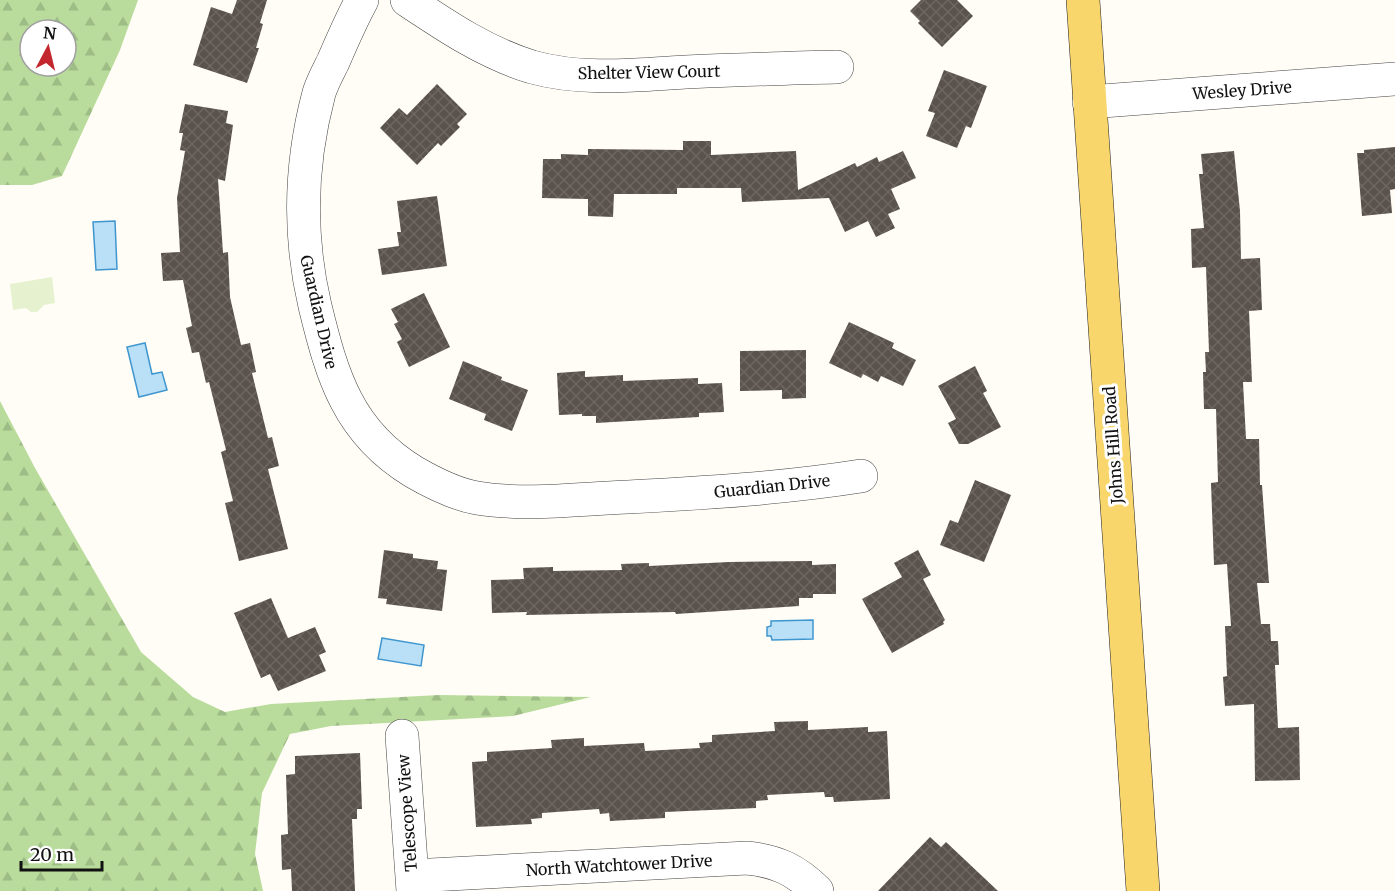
<svg xmlns="http://www.w3.org/2000/svg" width="1395" height="891" viewBox="0 0 1395 891" font-family="Merriweather,serif">
<style>
.forest{fill:url(#forest-firs);fill-rule:evenodd}
.pitch{fill:#e6f2cf}
.water{fill:#b9e0f7;stroke:#3f96cf;stroke-width:1.5}
.building{fill:url(#building-cross-hatch)}
.lines{fill:none;stroke-linecap:round;stroke-linejoin:round}
.minor-casing{stroke:#444;stroke-width:34}
.major-casing{stroke:#222;stroke-width:34}
.minor{stroke:#fff;stroke-width:33}
.major{stroke:#f9d66b;stroke-width:33}
.labels{text-anchor:middle;dominant-baseline:central;stroke-width:6;stroke-linejoin:round;paint-order:stroke}
.street-label{font-size:16px;fill:#111;stroke:#fff}
</style>
<defs>
<pattern id="forest-firs" width="22" height="20" patternUnits="userSpaceOnUse" patternTransform="scale(1.5)"><rect width="22" height="20" fill="#b9dc9c"/><path d="M5 1l3.5 6h-7zM16 11l3.5 6h-7z" fill="#9ebc85"/></pattern>
<pattern id="building-cross-hatch" width="8" height="8" patternUnits="userSpaceOnUse" patternTransform="scale(1.5)"><rect width="8" height="8" fill="#5a524d"/><path d="M0 0l8 8M0 8l8-8" fill="none" stroke="#6d6662"/></pattern>
</defs>
<rect width="100%" height="100%" fill="#fffdf5"/>
<path class="forest" d="M0 0H138L120 50 62 176 32 185H0ZM30 30H66V66H30Z
M0 401 35 468 141 652 193 697 225 712 271 704 439 695 591 697 513 716 331 726 290 734 262 793 255 854 263 891H0Z"/>
<path class="pitch" d="M52 277 55 303 44 305 37 312H31L26 308 13 310 10 284Z"/>
<path class="water" d="M115 221 117 269 96 270 93 222Z
M145 343 152 374 162 372 167 390 139 397 127 347Z
M813 620V639L772 640 771 636H767V627L771 626V621Z
M382 638 424 645 421 666 378 659Z"/>
<path class="building" d="M237 0H267L260 23 263 24 256 48H259L247 83 193 65 211 7 232 14Z
M921 0H957L973 16 942 47 918 23 920 21 910 11Z
M944 70 987 86 971 128 966 126 957 148 926 136 935 113 928 111Z
M437 84 467 114 457 124 460 127 441 146 438 143 417 165 380 128 399 108 407 115Z
M185 104 228 111 226 123 233 125 225 181 218 179 223 253 228 252 230 297 241 345 250 343 256 372 252 373 268 438 272 437 279 466 268 469 288 549 239 561 225 503 233 501 221 452 226 450 209 382 206 383 199 352 192 353 186 328 192 326 183 280 163 281 161 253 180 252 177 198 185 151 180 150 183 133H179Z
M683 141H711V155L796 151 798 190 855 163 857 167 877 157 879 162 903 151 916 178 891 189 900 209 888 214 895 228 876 237 868 221 845 232 829 198 742 202 741 188H677V194H614L613 217 588 216V199L542 198 543 159H561V154L588 155V149L683 150Z
M1395 147V189L1390 190 1392 213 1362 216 1357 153H1364V150Z
M1234 151 1240 211 1241 259 1260 258 1262 310 1249 311 1252 382H1243L1246 439H1259L1260 485H1262L1269 583H1257L1261 624H1270L1271 641H1278L1279 665H1275L1278 728 1299 727 1300 780 1255 781 1254 704 1225 706 1223 677 1227 676 1225 626H1231L1227 564 1214 565 1211 483 1218 482 1216 409H1204L1203 372H1206L1205 352H1209L1206 267 1192 268 1191 229 1204 228 1199 174H1203L1201 154Z
M437 196 447 266 382 275 378 249 399 246 397 232H401L397 201Z
M424 293 450 347 409 367 397 342 402 339 394 324 398 322 391 309Z
M849 322 894 343 892 348 916 360 903 386 881 376 878 382 863 374 861 378 829 363Z
M806 350V398L782 399V390L740 391V351Z
M463 361 502 377 501 380 528 390 512 431 484 420 486 414 449 399Z
M975 366 987 391 983 393 1001 427 968 444H959L948 423 956 419 938 386Z
M585 371V377L623 375V381L698 378V384L722 383 724 412 699 413V417L596 423V416H582V414L559 415 557 373Z
M975 480 1011 495 984 562 940 545 950 520 958 523Z
M384 550 413 554V558L438 561 437 569 447 570 442 611 386 604 387 599 378 598Z
M918 550 931 575 923 579 945 620 943 622 944 624 892 653 862 599 902 577 894 563Z
M812 561V565L836 564V594H813V598H799V606L676 614 675 612 526 615 527 612 492 613 491 580 524 579 523 568 553 567V571L622 570 621 564 649 563V566L729 562Z
M271 598 288 638 315 627 326 652 319 655 326 671 278 691 270 674 261 678 234 613Z
M808 721V730L868 727V732L887 731 890 799 834 802 833 797H825L824 792 767 795 768 800 756 801V808L665 812V818L610 821 609 813 600 814 599 809 542 813V818L531 819 532 824 476 827 472 762 487 761V752L552 748 551 740 584 738V746L644 743 645 751 700 748 699 743 712 742V735L775 731 774 722Z
M360 753 362 809H357V819H352L355 891H292L291 869 282 870 281 835 288 834 286 775 295 774V756Z
M930 837 941 847 946 842 998 891H878Z"/>
<g class="lines">
<defs>
<path id="minor" d="M362 0C351 20 342 41 333 62 328 72 322 83 319 93 300 164 298 234 315 306 332 376 348 432 414 472 433 483 454 494 477 498 525 506 579 499 628 497 706 493 784 488 861 476
M407 0C446 26 486 53 532 67 582 81 635 75 686 72 736 70 787 68 837 67
M1089 102 1395 79
M402 736 413 891
M412 876 747 858C777 861 796 870 817 891"/>
<path id="major" d="M1083 0 1143 891"/>
</defs>
<use href="#minor" class="minor-casing"/>
<use href="#major" class="major-casing"/>
<use href="#minor" class="minor"/>
<use href="#major" class="major"/>
</g>
<g class="labels">
<g class="street-label">
<text transform="translate(649 72) rotate(-1)">Shelter View Court</text>
<text transform="translate(1242 90) rotate(-4)">Wesley Drive</text>
<text transform="translate(319 312) rotate(77)">Guardian Drive</text>
<text transform="translate(1113 445) rotate(-94)">Johns Hill Road</text>
<text transform="translate(772 486) rotate(-6)">Guardian Drive</text>
<text transform="translate(407 813) rotate(-94)">Telescope View</text>
<text transform="translate(619 865) rotate(-3)">North Watchtower Drive</text>
</g>
</g>
<g transform="translate(48 48) rotate(7)"><circle r="28" fill="#ffffff" stroke="#a0a0a0" stroke-width="1.5"/>
<path d="M0-4.5L10 22L0 15L-10 22Z" fill="#c4262e"/>
<text y="-9" font-size="16" font-weight="bold" text-anchor="middle" fill="#111111">N</text>
</g>
<path d="M21 861v9h81v-9" fill="none" stroke="#111111" stroke-width="3"/>
<text x="30" y="861" font-size="18" fill="#111111" stroke="#ffffff" stroke-width="4.5" paint-order="stroke">20 m</text>
</svg>
